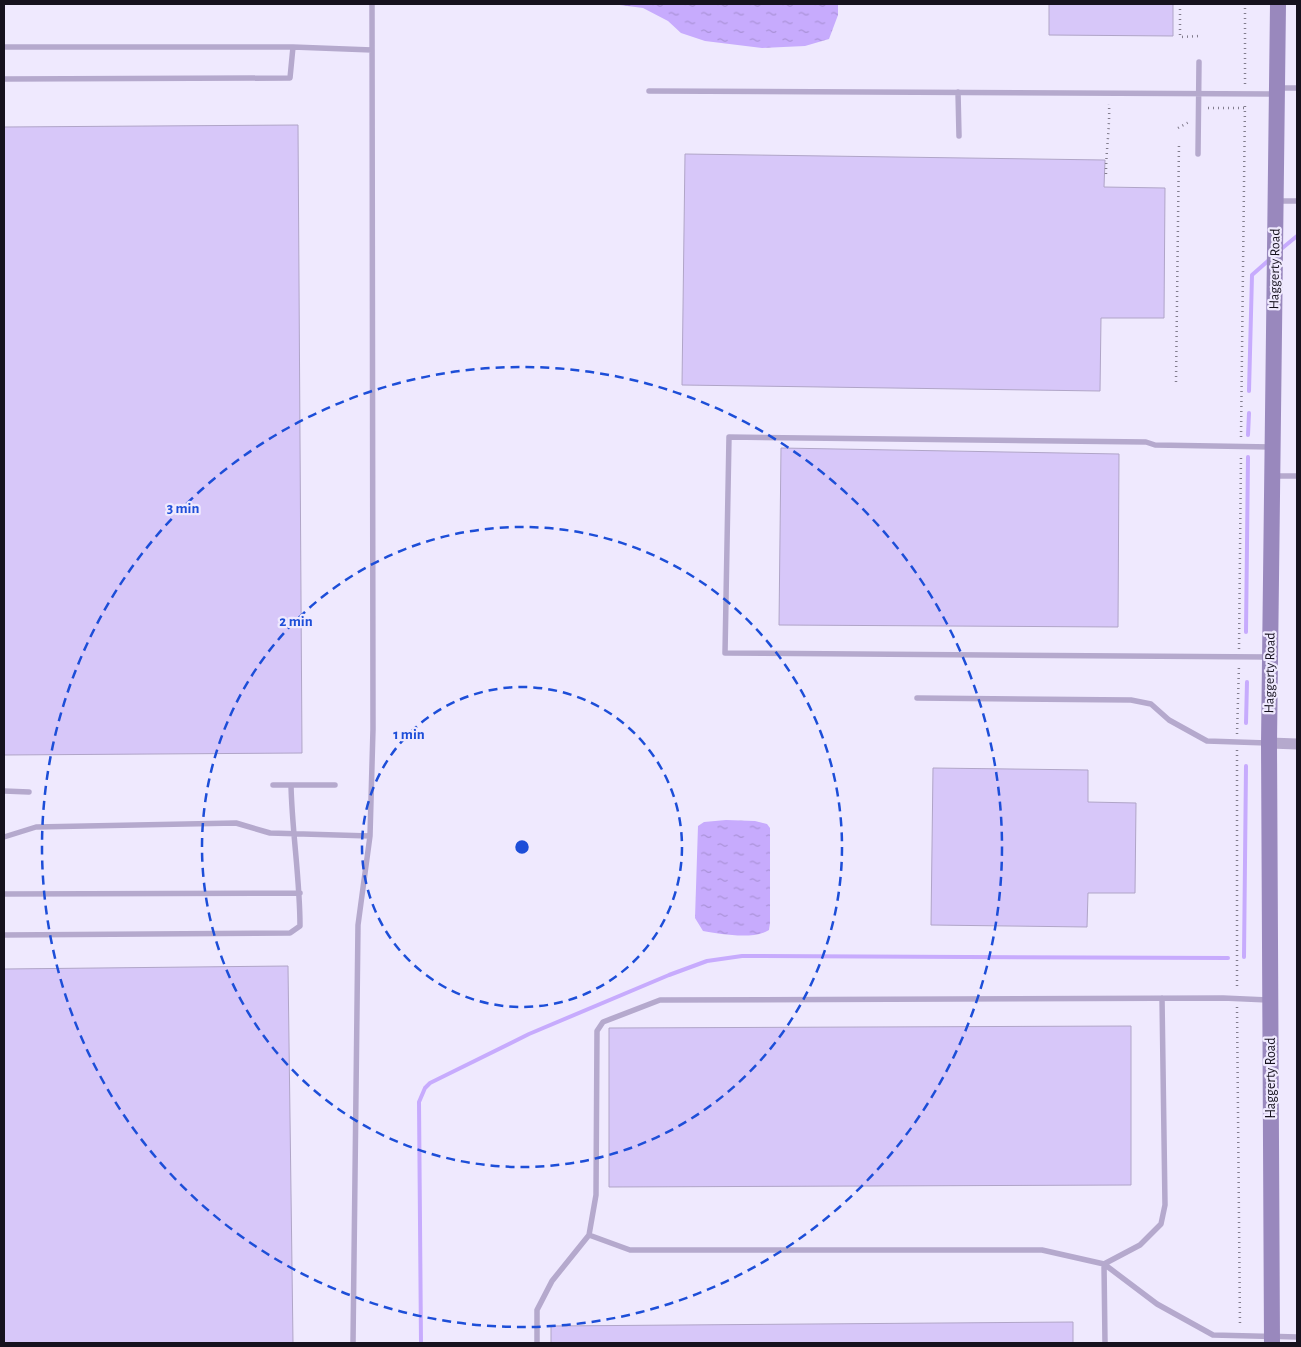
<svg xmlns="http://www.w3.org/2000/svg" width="1301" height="1347" viewBox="0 0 1301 1347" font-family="'Alegreya Sans',sans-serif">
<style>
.water{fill:url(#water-ripples)}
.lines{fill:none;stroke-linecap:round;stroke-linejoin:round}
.stream{stroke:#c7abfd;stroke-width:4}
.building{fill:#d7c7f9;stroke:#b0a5c7}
.path{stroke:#827d8d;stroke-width:2.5;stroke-dasharray:1 4;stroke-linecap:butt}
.service{stroke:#b5a9cd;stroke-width:5.5}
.minor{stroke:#b5a9cd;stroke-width:11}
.secondary{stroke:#9988bd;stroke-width:16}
.ring{fill:none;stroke:#1d4ed8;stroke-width:2.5;stroke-dasharray:9 6}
.labels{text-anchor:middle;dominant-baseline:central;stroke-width:4.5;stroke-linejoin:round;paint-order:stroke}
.street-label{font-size:14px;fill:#16121e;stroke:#efe9fe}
.centre{fill:#1d4ed8;stroke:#efe9fe;stroke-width:2.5}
.ring-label{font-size:15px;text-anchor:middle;font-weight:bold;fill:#1d4ed8;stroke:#efe9fe;stroke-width:4.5;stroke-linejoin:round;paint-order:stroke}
</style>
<defs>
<pattern id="water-ripples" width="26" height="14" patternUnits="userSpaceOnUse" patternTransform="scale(1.25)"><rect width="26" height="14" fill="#c7abfd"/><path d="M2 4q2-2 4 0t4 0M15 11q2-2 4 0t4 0" fill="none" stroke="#aa92d8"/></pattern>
</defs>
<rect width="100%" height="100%" fill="#efe9fe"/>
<path class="water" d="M612 4H838V15L829 39 805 46 762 48 705 41 681 33 668 21 643 8Z
M726 820 755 821 767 824 770 828V923L769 930C753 940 721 934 703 931L695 918 698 826 704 822Z"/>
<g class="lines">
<path class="stream" d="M1280 250 1297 236
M1249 391 1252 275 1269 260
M1248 435 1249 413
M1246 632 1248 457
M1246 723 1247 682
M1244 957 1246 766
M421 1343 419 1102 425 1088 430 1083 529 1034 669 975 707 961 742 956 1228 958"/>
</g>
<path class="building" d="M1049 4H1173V36L1049 35Z
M298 125 302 753 4 755V127Z
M685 154 1105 160 1104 187 1165 188 1164 318H1101L1100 391 682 385Z
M781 448 1119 454 1118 627 779 625Z
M933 768 1088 770V802L1136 803 1135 893H1088L1087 927 931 925Z
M288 966 293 1343H4V969Z
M1131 1026V1185L609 1187V1028Z
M1073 1322V1343H551V1326Z"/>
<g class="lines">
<path class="path" d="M1180 4V37L1200 36
M1245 84V4
M1208 108H1245
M1178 128 1189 122
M1106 174C1106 150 1110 127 1109 104
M1176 382 1179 142
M1241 437 1245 102
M1239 649 1241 455
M1237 734 1239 665
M1237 750V989
M1237 1007 1240 1327"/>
<path class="service" d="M4 47H293
M4 79 290 78 293 47 372 50
M1280 88H1297
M649 91 1275 94
M958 92 959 136
M1198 154 1199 62
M1276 201H1297
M1274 476H1297
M1268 657 725 653 729 437 1146 442 1155 445 1271 447
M917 698 1131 700 1151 704 1169 720 1207 741 1267 743
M273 785H335
M4 791 29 792
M4 837 36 827 236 823 270 833 370 836
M4 894 300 893
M4 935 290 933 300 926C300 879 292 832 291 785
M589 1235 630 1250H1042L1104 1264 1157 1304 1213 1335 1297 1337
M1104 1264 1140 1245 1161 1224 1165 1205 1162 998
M1104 1264 1105 1343
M353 1343 358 925 370 836 373 729 372 4
M537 1343V1310L552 1281 589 1235 596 1195 597 1031 603 1022 660 1000 1223 998 1268 1000"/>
<path class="minor" d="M1269 743 1297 744"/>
<path class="secondary" d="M1272 1343 1269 743 1278 4"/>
</g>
<g class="ring">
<circle cx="522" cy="847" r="160"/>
<circle cx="522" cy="847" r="320"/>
<circle cx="522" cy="847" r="480"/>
</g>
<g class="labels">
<g class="street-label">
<text transform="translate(1275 269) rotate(-89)">Haggerty Road</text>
<text transform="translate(1270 673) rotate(-89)">Haggerty Road</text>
<text transform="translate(1271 1078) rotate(-90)">Haggerty Road</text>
</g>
</g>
<circle cx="522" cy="847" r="8" class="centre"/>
<g class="ring-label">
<text x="183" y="513">3 min</text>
<text x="296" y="626">2 min</text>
<text x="409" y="739">1 min</text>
</g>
<rect width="1301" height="1347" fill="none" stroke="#16121e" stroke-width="10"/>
</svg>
